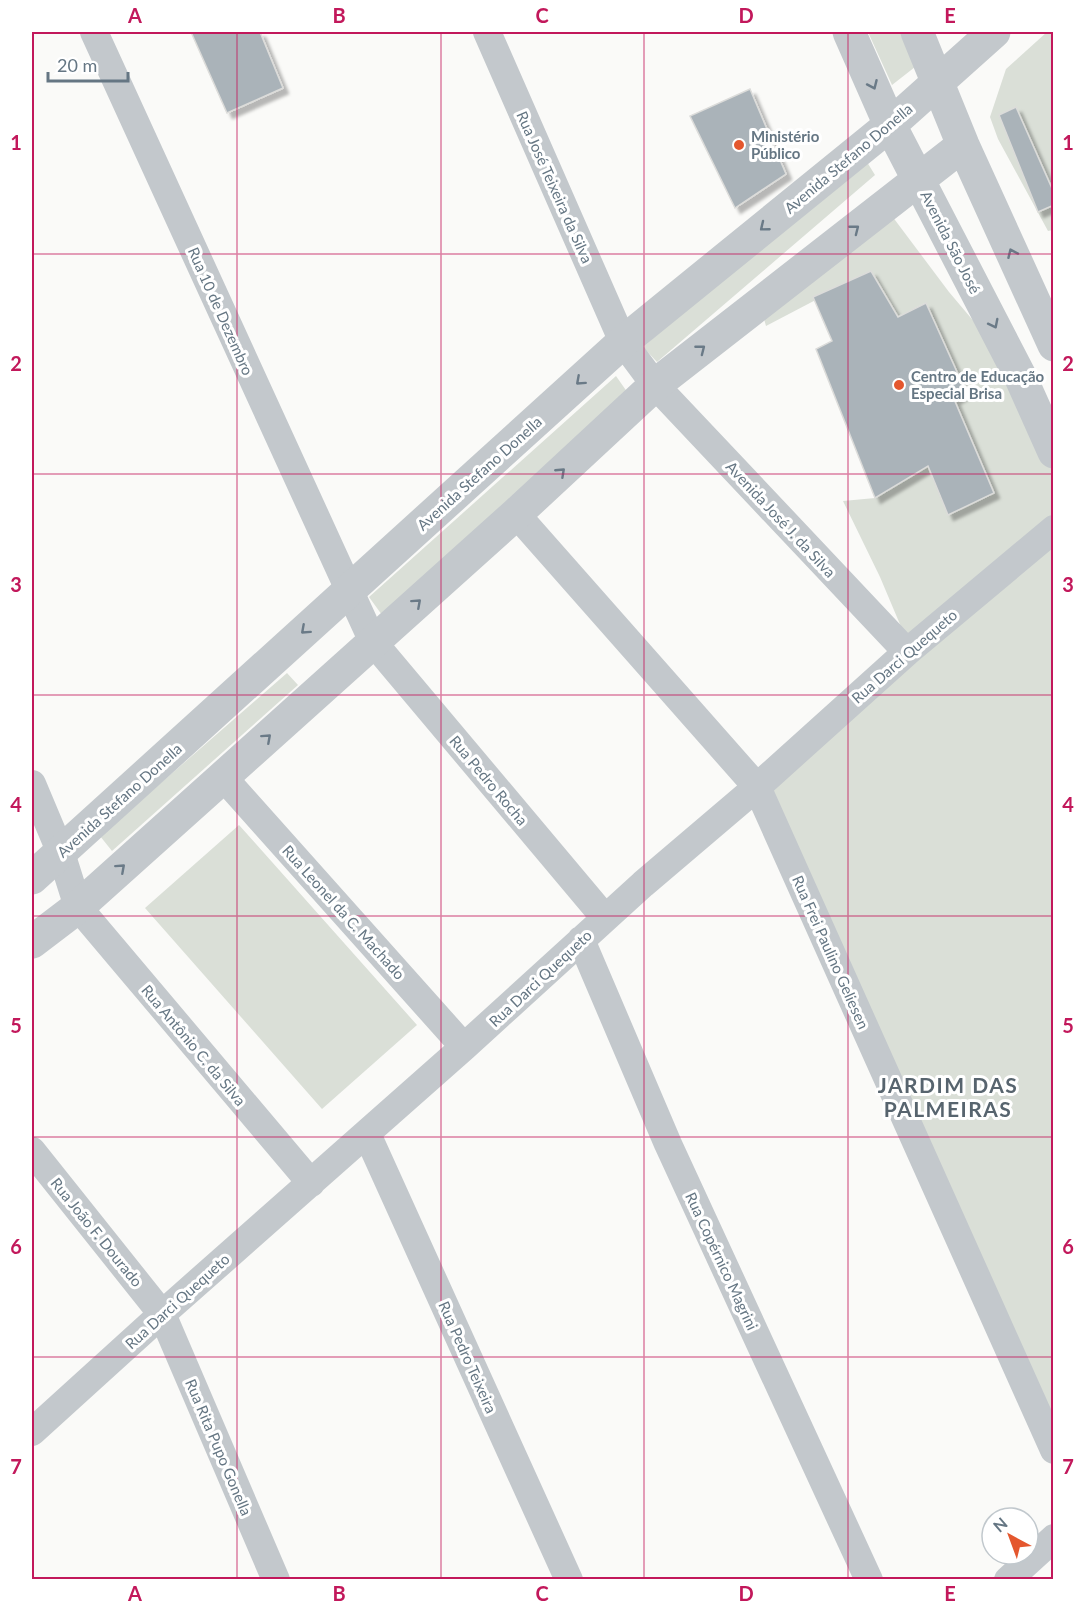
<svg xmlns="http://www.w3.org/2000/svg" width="1085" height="1611" viewBox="0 0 1085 1611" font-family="Lato,sans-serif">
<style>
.green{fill:#dadfd7}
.building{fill:#aab3b9;stroke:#dcdcda;stroke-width:1.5;filter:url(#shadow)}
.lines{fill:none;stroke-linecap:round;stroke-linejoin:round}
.minor{stroke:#c3c8cc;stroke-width:28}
.tertiary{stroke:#c3c8cc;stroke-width:33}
.oneway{stroke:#6a7a87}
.grid{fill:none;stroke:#c2185b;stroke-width:1.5;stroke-opacity:0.55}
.poi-dot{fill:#e4572e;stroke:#fff;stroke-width:2}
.labels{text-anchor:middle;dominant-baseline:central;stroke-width:6;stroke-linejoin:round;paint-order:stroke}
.poi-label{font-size:15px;font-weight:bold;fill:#657683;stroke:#fff;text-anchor:start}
.street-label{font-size:15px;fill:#657683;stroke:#fff}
.district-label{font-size:21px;font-weight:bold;letter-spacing:1.5px;fill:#57646e;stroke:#fff}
.neatline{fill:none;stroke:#c2185b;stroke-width:2}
.grid-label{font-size:20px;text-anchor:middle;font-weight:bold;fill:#c2185b}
</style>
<defs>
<filter id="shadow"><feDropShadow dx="5.5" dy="5.5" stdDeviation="1.5" flood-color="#0004"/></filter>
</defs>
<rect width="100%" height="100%" fill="#fafaf8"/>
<path class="green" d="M868 32H900L915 67 892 85Z
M1047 32H1053V230L1048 231 998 139 990 117 1006 69Z
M862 154 875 175 657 362 643 347Z
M889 212 949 292 1020 376 1053 452V1450L757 787 910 648 880 577 843 501 875 498 928 466 948 515 994 493 954 399 925 303 898 317 871 271 766 326 762 312Z
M616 376 630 396 382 615 369 597Z
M287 673 298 685 112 851 100 836Z
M239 825 417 1025 322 1109 145 908Z"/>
<path class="building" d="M191 32H260L283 88 227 113Z
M750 89 786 174 735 208 690 116Z
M1016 107 1054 193V205L1038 212 999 115Z
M871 271 898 317 926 303 966 392 954 399 994 493 948 515 928 466 875 498 816 349 832 341 813 297Z"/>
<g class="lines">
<path class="minor" d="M94 32 373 642 605 918
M487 32 623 342 655 385 907 652
M516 514 757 787 1054 1450
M223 777 464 1047
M32 784 61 853 78 907 311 1183
M581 940 668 1144 869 1580
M367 1134 569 1580
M32 1151 162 1314 276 1580
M32 1432 162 1314 464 1047 643 884 757 787 907 652 1054 529
M1008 1580 1054 1538"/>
<path class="tertiary" d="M849 32 890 125 1020 376 1054 452
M917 32 963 145 1054 345
M32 878 623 342 890 125 994 32
M32 942 78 907 223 777 516 514 655 385 963 145"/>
</g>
<defs><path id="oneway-chevron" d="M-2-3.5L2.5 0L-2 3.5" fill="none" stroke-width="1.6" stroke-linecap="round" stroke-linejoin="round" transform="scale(1.5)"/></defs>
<g class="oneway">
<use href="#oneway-chevron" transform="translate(873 85) rotate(66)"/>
<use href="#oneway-chevron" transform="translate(764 227) rotate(141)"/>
<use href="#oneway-chevron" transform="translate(855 229) rotate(-38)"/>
<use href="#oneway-chevron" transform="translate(1012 253) rotate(-114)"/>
<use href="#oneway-chevron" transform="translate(994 324) rotate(63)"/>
<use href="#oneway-chevron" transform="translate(701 349) rotate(-38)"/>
<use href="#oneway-chevron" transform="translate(580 381) rotate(138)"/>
<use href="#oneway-chevron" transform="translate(561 472) rotate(-43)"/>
<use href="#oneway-chevron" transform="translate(417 603) rotate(-42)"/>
<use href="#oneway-chevron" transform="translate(305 630) rotate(138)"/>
<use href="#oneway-chevron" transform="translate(267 738) rotate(-42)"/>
<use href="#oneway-chevron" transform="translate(121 868) rotate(-42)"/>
</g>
<path class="grid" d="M237 32V1580M441 32V1580M644 32V1580M848 32V1580M32 254H1054M32 474H1054M32 695H1054M32 916H1054M32 1137H1054M32 1357H1054"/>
<g class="poi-dot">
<circle cx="739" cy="145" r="6"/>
<circle cx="899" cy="385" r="6"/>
</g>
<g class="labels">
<g class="poi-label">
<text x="751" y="136">Ministério<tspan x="751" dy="17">Público</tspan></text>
<text x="911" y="376">Centro de Educação<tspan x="911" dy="17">Especial Brisa</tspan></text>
</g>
<g class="street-label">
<text transform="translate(848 158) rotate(-40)">Avenida Stefano Donella</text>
<text transform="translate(555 187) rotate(66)">Rua José Teixeira da Silva</text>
<text transform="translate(951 242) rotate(63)">Avenida São José</text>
<text transform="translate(221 311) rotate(66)">Rua 10 de Dezembro</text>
<text transform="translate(479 473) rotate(-42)">Avenida Stefano Donella</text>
<text transform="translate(781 519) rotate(47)">Avenida José J. da Silva</text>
<text transform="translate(904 656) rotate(-41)">Rua Darci Quequeto</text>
<text transform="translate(489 780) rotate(50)">Rua Pedro Rocha</text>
<text transform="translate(119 800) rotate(-42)">Avenida Stefano Donella</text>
<text transform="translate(344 912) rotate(48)">Rua Leonel da C. Machado</text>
<text transform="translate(831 952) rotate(66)">Rua Frei Paulino Geliesen</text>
<text transform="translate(540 978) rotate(-43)">Rua Darci Quequeto</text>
<text transform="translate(194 1045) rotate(50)">Rua Antônio C. da Silva</text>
<text transform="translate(97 1232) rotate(51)">Rua João F. Dourado</text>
<text transform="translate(722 1261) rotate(65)">Rua Copérnico Magrini</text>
<text transform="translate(177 1301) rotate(-42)">Rua Darci Quequeto</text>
<text transform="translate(468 1357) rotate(66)">Rua Pedro Teixeira</text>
<text transform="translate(219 1447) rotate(67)">Rua Rita Pupo Gonella</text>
</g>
<g class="district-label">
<text x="948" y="1084">JARDIM DAS<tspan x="948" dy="24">PALMEIRAS</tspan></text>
</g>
</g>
<rect width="1085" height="1611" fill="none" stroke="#ffffff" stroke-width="66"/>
<g transform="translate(1010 1536) rotate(319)"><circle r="28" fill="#ffffff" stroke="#c1c8cd" stroke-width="1.5"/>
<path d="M0-4.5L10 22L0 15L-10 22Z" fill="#e4572e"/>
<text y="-9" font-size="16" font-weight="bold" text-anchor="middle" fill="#657683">N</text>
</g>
<path d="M48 72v9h80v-9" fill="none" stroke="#657683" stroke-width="3"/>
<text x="57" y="72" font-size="18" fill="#657683" stroke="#ffffff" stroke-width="4.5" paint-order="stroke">20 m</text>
<rect x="33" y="33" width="1019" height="1545" class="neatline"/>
<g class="grid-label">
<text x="135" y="23">A</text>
<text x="339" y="23">B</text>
<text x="542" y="23">C</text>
<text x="746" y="23">D</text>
<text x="950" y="23">E</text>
<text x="16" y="150">1</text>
<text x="1068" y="150">1</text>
<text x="16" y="371">2</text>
<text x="1068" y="371">2</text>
<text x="16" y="592">3</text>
<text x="1068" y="592">3</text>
<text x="16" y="812">4</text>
<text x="1068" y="812">4</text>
<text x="16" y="1033">5</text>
<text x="1068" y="1033">5</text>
<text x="16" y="1254">6</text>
<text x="1068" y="1254">6</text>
<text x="16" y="1474">7</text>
<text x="1068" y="1474">7</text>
<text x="135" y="1601">A</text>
<text x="339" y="1601">B</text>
<text x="542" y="1601">C</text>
<text x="746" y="1601">D</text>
<text x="950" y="1601">E</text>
</g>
</svg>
